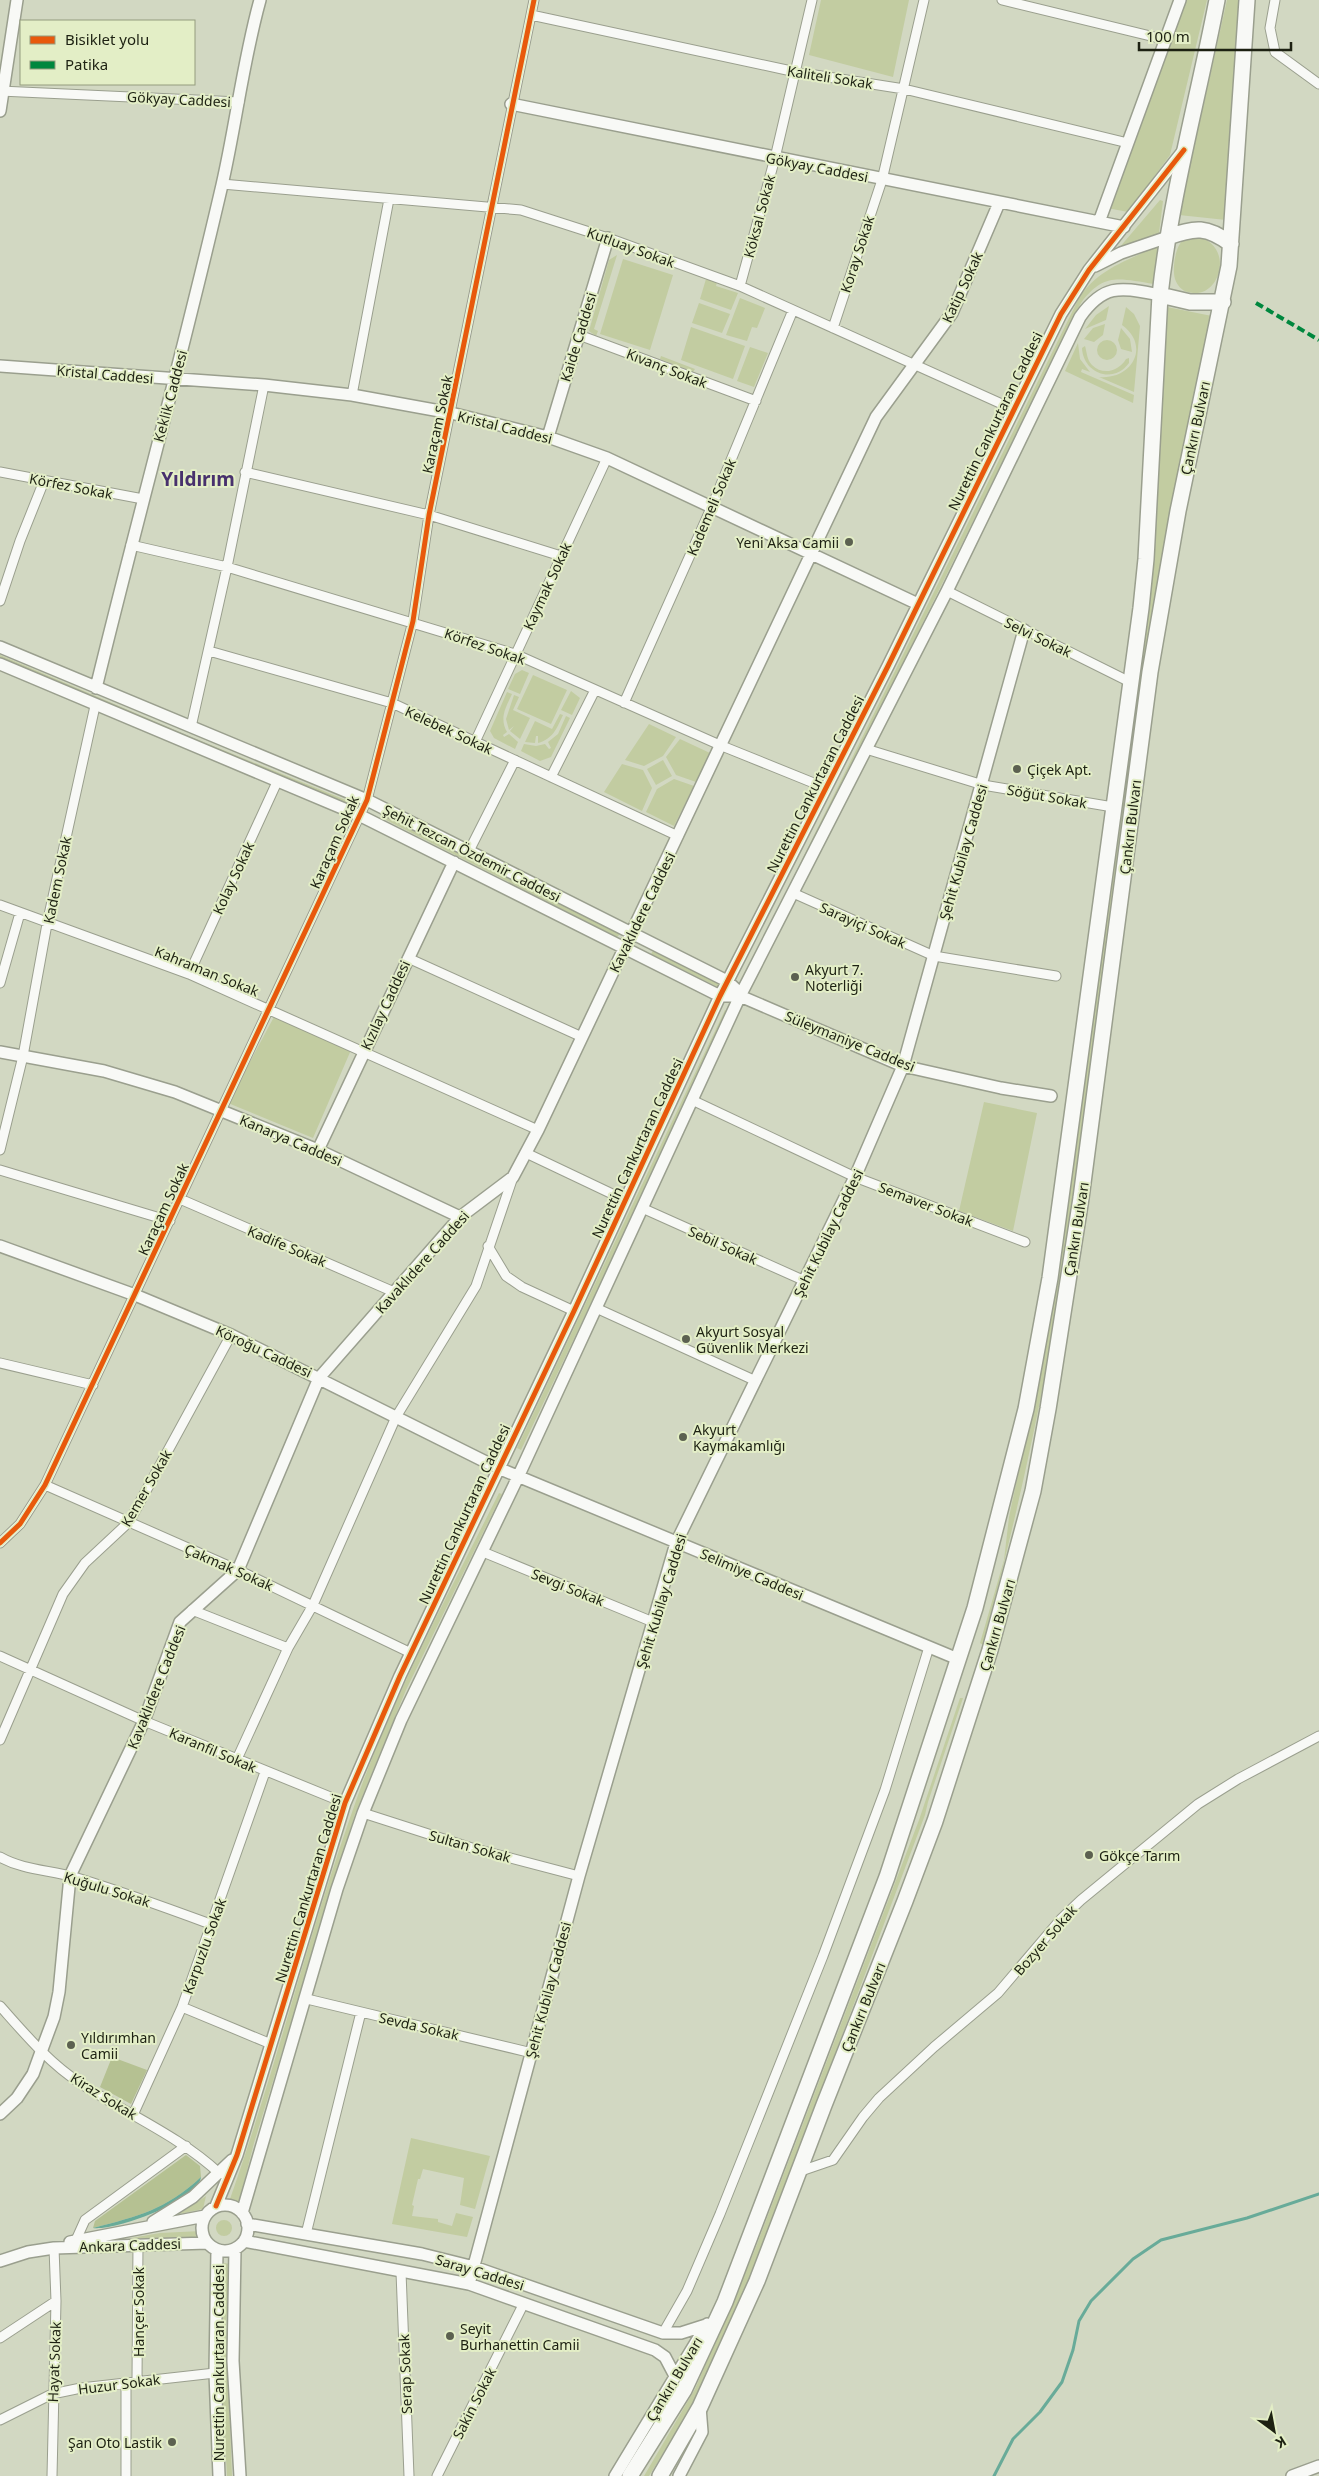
<svg xmlns="http://www.w3.org/2000/svg" width="1319" height="2476" viewBox="0 0 1319 2476" font-family="'Noto Sans',sans-serif">
<style>
.green{fill:#c2cca1}
.forest{fill:#b5c192}
.water{fill:#68ab99}
.lines{fill:none;stroke-linecap:round;stroke-linejoin:round}
.stream{stroke:#68ab99;stroke-width:3}
.minor-casing{stroke:#9a9f8e;stroke-width:11}
.tertiary-casing{stroke:#9a9f8e;stroke-width:14}
.trunk-casing{stroke:#9a9f8e;stroke-width:18}
.minor{stroke:#f8f9f6;stroke-width:9}
.tertiary{stroke:#f8f9f6;stroke-width:11}
.trunk{stroke:#f8f9f6;stroke-width:15}
.quiet{stroke:#00873e;stroke-width:4;stroke-dasharray:8 4;stroke-linecap:butt}
.cycleway-casing{stroke:#e3eec6;stroke-width:8}
.cycleway{stroke:#e8590c;stroke-width:5}
.poi-dot{fill:#5c6150;stroke:#e3eec6;stroke-width:2}
.labels{text-anchor:middle;dominant-baseline:central;stroke-width:4;stroke-linejoin:round;paint-order:stroke}
.street-label{font-size:14px;fill:#1d2112;stroke:#e3eec6}
.poi-label{font-size:14px;fill:#1d2112;stroke:#e3eec6;text-anchor:start}
.district-label{font-size:19px;font-weight:bold;fill:#48316d;stroke:#e3eec6}
</style>
<rect width="100%" height="100%" fill="#d2d8c2"/>
<path class="green" d="M821 0H909L893 77 809 55Z
M1187 0H1207L1170 155 1128 212 1107 208Z
M1227 0H1239L1226 220 1179 215Z
M1160 200 1163 201 1159 233 1119 248Z
M1195 236C1237 244 1220 302 1188 292 1182 291 1177 285 1175 279 1172 269 1175 246 1184 239 1187 237 1192 237 1195 236Z
M1158 246 1154 284C1119 279 1104 272 1081 303L894 681 748 969 1079 298C1098 269 1128 260 1158 246Z
M617 255 594 329 598 331 596 336 589 331 609 260Z
M623 259 673 275 650 350 600 334Z
M706 279 717 282 716 286 738 293 731 310 700 299Z
M740 298 765 308 757 328 752 327 747 341 726 335Z
M699 303 730 314 722 333 692 323Z
M1109 306 1106 320 1085 329 1096 315Z
M1126 307 1134 314 1140 326 1134 392 1099 377C1132 380 1151 346 1122 325Z
M1167 307 1212 316C1182 451 1155 585 1136 722 1105 935 1088 1149 1048 1360 1030 1456 1008 1550 983 1645L980 1643 1004 1560 1009 1517 1040 1371 1154 566Z
M1105 324 1103 335 1094 342 1084 339 1093 328Z
M691 327 745 346 733 379 681 360Z
M1121 328 1130 339 1132 352 1121 349 1118 340Z
M1097 350a10 10 0 1 1 20 0a10 10 0 1 1-20 0Z
M1078 343 1080 359 1090 372 1082 369 1081 372 1134 395 1133 403 1065 371Z
M1085 346C1087 353 1087 360 1092 365 1103 376 1119 371 1126 359L1129 358V363C1113 385 1083 373 1082 348Z
M750 347 768 353 754 387 737 381Z
M661 356 695 369 693 372 660 359Z
M0 655 189 736 348 801 347 803 0 658Z
M522 670 529 673 520 694 508 689 515 674Z
M533 675 567 690 551 724 517 709Z
M571 691 580 698 572 715 561 710Z
M507 692 512 694C506 707 499 718 507 732L503 735 504 737 509 734 518 742 515 749 494 738 490 731Z
M514 695 519 697 513 710 530 718 520 739 510 731 514 726 509 730 506 719Z
M560 714 563 715C557 728 553 739 538 743V736H536L535 743 525 742 535 721 552 729Z
M566 716 570 718 551 757 540 761 521 751 524 744 536 746 545 744 549 749 551 748 548 742 558 734Z
M649 724 676 737 663 756 644 766 625 760Z
M680 739 710 753 696 782 676 775 666 757Z
M663 760 672 776 656 785 647 769Z
M622 764 643 770 652 788 642 811 604 792Z
M674 779 694 786 674 826 646 812 657 789Z
M388 817 620 934 617 937 386 820Z
M653 951 722 985 720 988 651 954Z
M725 1010 729 1013 521 1450 517 1448Z
M275 1015 351 1050 313 1138 228 1103Z
M984 1102 1037 1113 1013 1231 959 1211Z
M499 1493 502 1494 406 1690 355 1814 254 2143 239 2202 230 2199C274 2074 306 1944 350 1818 388 1705 446 1599 499 1493Z
M960 1698H963L928 1802 925 1815 762 2248 707 2376 690 2410 649 2476H644L695 2389 754 2252 919 1820Z
M411 2138 490 2156 475 2209 460 2205 464 2178 423 2169 420 2179H418L412 2205 414 2206 412 2216 438 2219V2222L452 2226 456 2213 473 2217 467 2237 392 2224Z
M206 2196 203 2209 179 2214Z
M216 2228a8 8 0 1 1 16 0a8 8 0 1 1-16 0Z
M201 2231 200 2238H131L160 2233Z
M224 2263 230 2264 226 2327 232 2476H227L222 2389Z"/>
<path class="forest" d="M112 2057 147 2070 131 2104 100 2087Z
M186 2155 200 2166 201 2177C165 2210 139 2216 93 2228L95 2221Z"/>
<path class="water" d="M201 2177C198 2201 115 2231 93 2228 139 2216 165 2210 201 2177Z"/>
<g class="lines">
<path class="stream" d="M994 2476 1013 2439 1040 2412 1062 2382 1073 2350 1079 2321 1091 2301 1133 2259 1161 2240 1247 2218 1319 2194"/>
<defs>
<path id="minor" d="M1002 0 1167 40
M1275 0 1270 28 1275 52 1319 84
M531 15 796 72 904 89 1128 143
M0 91 239 102
M222 184 521 210 608 238 740 286 1013 409
M740 286 775 158 812 0
M833 328 882 180 924 0
M579 335 756 401
M352 395 389 199
M0 472 143 499
M245 472 429 515 561 556
M131 545 227 567 515 654 722 746 826 788
M947 591 1130 682
M0 601 20 541 44 481
M209 651 392 703 678 836
M624 703 712 506 793 310
M191 727 227 567 264 385
M475 742 607 458
M866 749 983 785 1113 807
M551 777 595 690
M469 851 515 760
M793 893 934 956 1056 976
M0 905 189 974 538 1130
M408 958 582 1037
M189 974 277 782
M0 983 20 913
M692 1100 855 1177 1025 1242
M0 1150 23 1056 47 924 95 706
M526 1153 625 1200
M0 1170 170 1221
M180 1199 394 1292
M642 1208 805 1281
M488 1246 506 1276 522 1287 574 1311
M596 1308 756 1381
M0 1363 93 1385
M45 1485 238 1570 411 1653
M0 1543 20 1524 45 1485 367 800 413 621 429 515 534 0
M483 1552 653 1622
M192 1610 288 1648
M0 1656 144 1721 345 1803
M0 1740 63 1594 85 1563 129 1522 231 1335
M237 1759 288 1648 313 1605 396 1417 476 1286 513 1177
M363 1813 472 1848 579 1876
M0 1857C23 1870 49 1870 74 1877 121 1891 167 1908 213 1925
M307 1999 532 2053
M0 2006C25 2034 49 2063 80 2083 126 2114 178 2135 219 2173
M182 2007 271 2044
M133 2115 182 2007 265 1772
M798 2172 833 2160 863 2117 879 2098 934 2047 998 1993 1061 1919 1081 1900 1198 1804 1238 1779 1319 1736
M306 2234 361 2012
M76 2240 85 2220 186 2146
M401 2272 409 2476
M663 2333 687 2291 720 2214 823 1956 885 1790 929 1647
M0 2338 56 2301
M137 2381 138 2244
M0 2420 52 2394 81 2388 215 2373
M52 2476 56 2301 54 2248
M126 2476V2383
M437 2476 524 2303"/>
<path id="tertiary" d="M511 104 1124 227
M0 111 17 0
M1099 222 1180 0
M1095 266 1121 253 1168 237
M0 366 264 385 352 395 451 413 548 437 607 458 918 604
M548 437 608 238
M0 647 367 800 727 981 741 994
M0 664 361 816 720 996H740L903 1066 1001 1088 1051 1096
M96 688C137 520 183 354 222 185 236 124 243 61 260 0
M0 1052 104 1071 175 1092 318 1150 460 1217
M318 1150 454 862
M0 1246 135 1295 231 1335 498 1468 958 1659
M0 2114 17 2098 33 2074 41 2052 54 2017 59 1992 70 1876 144 1721 180 1622 238 1570 319 1378 460 1217 513 1177 538 1130 876 417 952 313 999 203
M202 2228a23 23 0 1 1 46 0a23 23 0 1 1-46 0Z
M216 2206 237 2155 345 1803 400 1676 574 1311 720 996 888 666 1061 314 1089 270 1183 151
M242 2213 337 1889 363 1813 401 1720 518 1477 740 996 947 591 1080 317C1105 282 1122 288 1160 295
M153 2222 193 2197 232 2160
M247 2224 422 2254 474 2267 663 2333H681L706 2325
M244 2241 469 2284 655 2350 665 2357 675 2376
M70 2242 205 2216
M235 2249 233 2361 240 2476
M217 2250 215 2373 219 2476
M0 2261 28 2252 54 2248 207 2243
M469 2284 579 1876 676 1543 855 1177 903 1066 1024 630
M615 2476 707 2324
M679 2476 702 2432 700 2407
M1292 2476 1319 2466"/>
<path id="trunk" d="M1168 237C1195 227 1207 226 1231 244
M1160 295 1190 302H1223
M630 2476 684 2390 725 2302 887 1877 975 1608 1026 1409 1050 1278 1141 608 1146 559 1160 295C1171 195 1198 99 1217 0
M660 2476 700 2407 757 2281 824 2105 905 1901 935 1821 990 1650 1033 1491 1048 1409 1081 1198 1150 672 1178 511 1229 266 1247 0"/>
</defs>
<use href="#minor" class="minor-casing"/>
<use href="#tertiary" class="tertiary-casing"/>
<use href="#trunk" class="trunk-casing"/>
<use href="#minor" class="minor"/>
<use href="#tertiary" class="tertiary"/>
<use href="#trunk" class="trunk"/>
<path class="quiet" d="M1256 303 1319 340"/>
<defs>
<path id="cycleway" d="M0 1543 20 1524 45 1485 367 800 413 621 429 515 534 0
M216 2206 237 2155 345 1803 400 1676 574 1311 720 996 888 666 1061 314 1089 270 1184 150"/>
</defs>
<use href="#cycleway" class="cycleway-casing"/>
<use href="#cycleway" class="cycleway"/>
</g>
<g class="poi-dot">
<circle cx="849" cy="542" r="5"/>
<circle cx="1017" cy="769" r="5"/>
<circle cx="795" cy="977" r="5"/>
<circle cx="686" cy="1339" r="5"/>
<circle cx="683" cy="1437" r="5"/>
<circle cx="1089" cy="1855" r="5"/>
<circle cx="71" cy="2045" r="5"/>
<circle cx="450" cy="2336" r="5"/>
<circle cx="172" cy="2442" r="5"/>
</g>
<g class="labels">
<g class="street-label">
<text transform="translate(830 77) rotate(9)">Kaliteli Sokak</text>
<text transform="translate(179 99) rotate(3)">Gökyay Caddesi</text>
<text transform="translate(817 167) rotate(11)">Gökyay Caddesi</text>
<text transform="translate(759 216) rotate(-75)">Köksal Sokak</text>
<text transform="translate(631 247) rotate(20)">Kutluay Sokak</text>
<text transform="translate(857 254) rotate(-72)">Koray Sokak</text>
<text transform="translate(962 287) rotate(-65)">Katip Sokak</text>
<text transform="translate(578 337) rotate(-73)">Kaide Caddesi</text>
<text transform="translate(667 368) rotate(21)">Kıvanç Sokak</text>
<text transform="translate(105 374) rotate(5)">Kristal Caddesi</text>
<text transform="translate(170 396) rotate(-75)">Keklik Caddesi</text>
<text transform="translate(995 421) rotate(-64)">Nurettin Cankurtaran Caddesi</text>
<text transform="translate(437 424) rotate(-78)">Karaçam Sokak</text>
<text transform="translate(505 427) rotate(14)">Kristal Caddesi</text>
<text transform="translate(1195 428) rotate(-78)">Çankırı Bulvarı</text>
<text transform="translate(71 486) rotate(11)">Körfez Sokak</text>
<text transform="translate(711 507) rotate(-67)">Kademeli Sokak</text>
<text transform="translate(547 586) rotate(-65)">Kaymak Sokak</text>
<text transform="translate(1038 637) rotate(26)">Selvi Sokak</text>
<text transform="translate(485 646) rotate(19)">Körfez Sokak</text>
<text transform="translate(449 730) rotate(25)">Kelebek Sokak</text>
<text transform="translate(815 784) rotate(-63)">Nurettin Cankurtaran Caddesi</text>
<text transform="translate(1047 796) rotate(10)">Söğüt Sokak</text>
<text transform="translate(1130 827) rotate(-83)">Çankırı Bulvarı</text>
<text transform="translate(334 842) rotate(-66)">Karaçam Sokak</text>
<text transform="translate(963 852) rotate(-74)">Şehit Kubilay Caddesi</text>
<text transform="translate(472 853) rotate(27)">Şehit Tezcan Özdemir Caddesi</text>
<text transform="translate(233 878) rotate(-65)">Kolay Sokak</text>
<text transform="translate(57 880) rotate(-78)">Kadem Sokak</text>
<text transform="translate(642 912) rotate(-64)">Kavaklıdere Caddesi</text>
<text transform="translate(863 925) rotate(24)">Sarayiçi Sokak</text>
<text transform="translate(207 971) rotate(22)">Kahraman Sokak</text>
<text transform="translate(385 1005) rotate(-65)">Kızılay Caddesi</text>
<text transform="translate(850 1041) rotate(22)">Süleymaniye Caddesi</text>
<text transform="translate(291 1140) rotate(23)">Kanarya Caddesi</text>
<text transform="translate(637 1148) rotate(-65)">Nurettin Cankurtaran Caddesi</text>
<text transform="translate(926 1204) rotate(21)">Semaver Sokak</text>
<text transform="translate(163 1209) rotate(-65)">Karaçam Sokak</text>
<text transform="translate(1076 1229) rotate(-81)">Çankırı Bulvarı</text>
<text transform="translate(828 1233) rotate(-64)">Şehit Kubilay Caddesi</text>
<text transform="translate(723 1245) rotate(24)">Sebil Sokak</text>
<text transform="translate(287 1246) rotate(23)">Kadife Sokak</text>
<text transform="translate(422 1262) rotate(-48)">Kavaklıdere Caddesi</text>
<text transform="translate(264 1351) rotate(25)">Köroğu Caddesi</text>
<text transform="translate(146 1488) rotate(-60)">Kemer Sokak</text>
<text transform="translate(464 1514) rotate(-65)">Nurettin Cankurtaran Caddesi</text>
<text transform="translate(229 1567) rotate(24)">Çakmak Sokak</text>
<text transform="translate(752 1574) rotate(23)">Selimiye Caddesi</text>
<text transform="translate(568 1587) rotate(22)">Sevgi Sokak</text>
<text transform="translate(661 1601) rotate(-73)">Şehit Kubilay Caddesi</text>
<text transform="translate(997 1625) rotate(-74)">Çankırı Bulvarı</text>
<text transform="translate(156 1687) rotate(-68)">Kavaklıdere Caddesi</text>
<text transform="translate(213 1750) rotate(23)">Karanfil Sokak</text>
<text transform="translate(470 1846) rotate(16)">Sultan Sokak</text>
<text transform="translate(308 1888) rotate(-73)">Nurettin Cankurtaran Caddesi</text>
<text transform="translate(107 1889) rotate(17)">Kuğulu Sokak</text>
<text transform="translate(1045 1940) rotate(-49)">Bozyer Sokak</text>
<text transform="translate(204 1946) rotate(-70)">Karpuzlu Sokak</text>
<text transform="translate(548 1990) rotate(-75)">Şehit Kubilay Caddesi</text>
<text transform="translate(863 2007) rotate(-68)">Çankırı Bulvarı</text>
<text transform="translate(419 2026) rotate(13)">Sevda Sokak</text>
<text transform="translate(104 2096) rotate(32)">Kiraz Sokak</text>
<text transform="translate(130 2245) rotate(-2)">Ankara Caddesi</text>
<text transform="translate(480 2272) rotate(17)">Saray Caddesi</text>
<text transform="translate(138 2312) rotate(-90)">Hançer Sokak</text>
<text transform="translate(54 2362) rotate(-88)">Hayat Sokak</text>
<text transform="translate(218 2363) rotate(-90)">Nurettin Cankurtaran Caddesi</text>
<text transform="translate(405 2374) rotate(-92)">Serap Sokak</text>
<text transform="translate(674 2379) rotate(-59)">Çankırı Bulvarı</text>
<text transform="translate(119 2384) rotate(-7)">Huzur Sokak</text>
<text transform="translate(474 2403) rotate(-63)">Sakin Sokak</text>
</g>
<g class="poi-label">
<text x="839" y="542" text-anchor="end">Yeni Aksa Camii</text>
<text x="1027" y="769">Çiçek Apt.</text>
<text x="805" y="969">Akyurt 7.<tspan x="805" dy="16">Noterliği</tspan></text>
<text x="696" y="1331">Akyurt Sosyal<tspan x="696" dy="16">Güvenlik Merkezi</tspan></text>
<text x="693" y="1429">Akyurt<tspan x="693" dy="16">Kaymakamlığı</tspan></text>
<text x="1099" y="1855">Gökçe Tarım</text>
<text x="81" y="2037">Yıldırımhan<tspan x="81" dy="16">Camii</tspan></text>
<text x="460" y="2328">Seyit<tspan x="460" dy="16">Burhanettin Camii</tspan></text>
<text x="162" y="2442" text-anchor="end">Şan Oto Lastik</text>
</g>
<g class="district-label">
<text x="198" y="479">Yıldırım</text>
</g>
</g>
<rect x="20" y="20" width="175" height="65" fill="#e3eec6" stroke="#949c7e"/>
<rect x="30" y="36" width="25" height="8" fill="#e8590c" stroke="#949c7e"/>
<text x="65" y="45" font-size="15" fill="#1d2112">Bisiklet yolu</text>
<rect x="30" y="61" width="25" height="8" fill="#00873e" stroke="#949c7e"/>
<text x="65" y="70" font-size="15" fill="#1d2112">Patika</text>
<g transform="translate(1274 2431) rotate(148)" stroke="#e3eec6" stroke-width="4" paint-order="stroke">
<path d="M0-4L9 19L0 12L-9 19Z" fill="#1d2112"/>
<text y="-8" font-size="14" font-weight="bold" text-anchor="middle" fill="#1d2112">K</text>
</g>
<path d="M1139 42v8h152v-8" fill="none" stroke="#1d2112" stroke-width="2.5"/>
<text x="1146" y="42" font-size="15" fill="#1d2112" stroke="#e3eec6" stroke-width="4" paint-order="stroke">100 m</text>
</svg>
